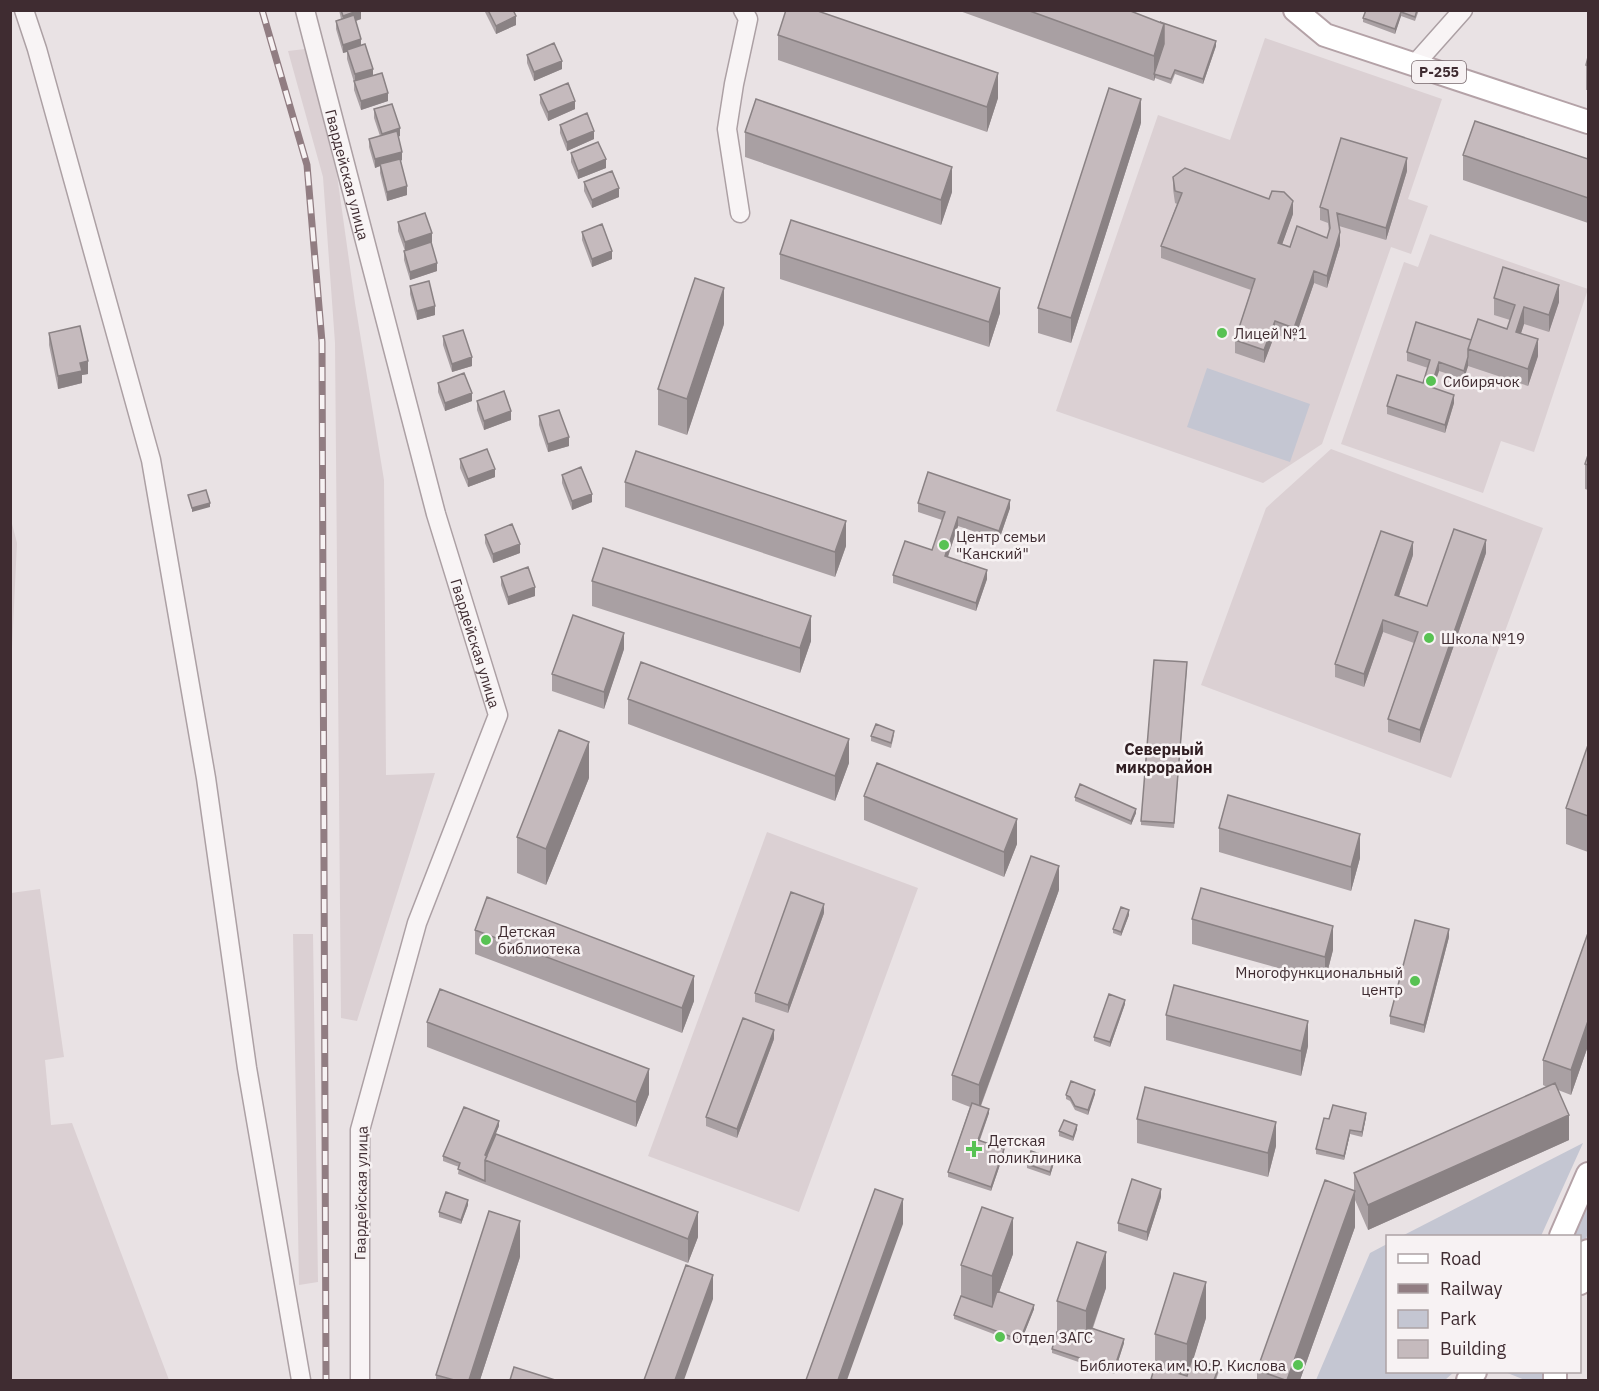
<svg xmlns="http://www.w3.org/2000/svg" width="1599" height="1391" viewBox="0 0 1599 1391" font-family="'IBM Plex Sans',sans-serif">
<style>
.built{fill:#dbd0d3}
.green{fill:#c4c6d2}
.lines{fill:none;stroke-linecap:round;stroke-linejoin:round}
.minor-casing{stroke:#aca0a4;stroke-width:21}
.major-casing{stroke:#b4a2a7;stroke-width:26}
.minor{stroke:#f8f4f5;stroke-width:18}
.major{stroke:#fff;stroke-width:22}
.rail-casing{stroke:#917d82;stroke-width:7}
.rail{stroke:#f7f2f3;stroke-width:4.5;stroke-dasharray:14;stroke-linecap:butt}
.wall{fill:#a9a0a3}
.shaded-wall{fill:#8a8284}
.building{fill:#c5babd;stroke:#8a8284;stroke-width:1.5}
.poi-dot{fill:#58c253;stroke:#f7f2f3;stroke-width:2}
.labels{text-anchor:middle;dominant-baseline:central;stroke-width:5;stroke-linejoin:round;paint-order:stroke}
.shield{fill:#f7f2f3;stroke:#76676b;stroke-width:1.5}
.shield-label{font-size:14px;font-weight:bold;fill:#3f2c31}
.street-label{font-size:15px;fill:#3f2c31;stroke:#f7f2f3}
.poi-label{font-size:15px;fill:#3f2c31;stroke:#f7f2f3;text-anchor:start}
.neighbourhood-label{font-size:16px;font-weight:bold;fill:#301e22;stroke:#f7f2f3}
</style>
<rect width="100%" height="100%" fill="#e9e2e4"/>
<path class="built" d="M1265 38 1442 99 1408 199 1428 206 1411 254 1391 247 1322 444 1263 483 1056 411 1158 115 1230 140Z
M305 49 337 175 355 303 384 480 386 775 435 773 357 1021 341 1018 335 343 323 177 288 51Z
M1430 234 1588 289 1534 452 1501 441 1483 493 1341 444 1404 262 1418 267Z
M1331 449 1543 528 1451 778 1201 685 1266 508Z
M11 520 17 543 11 669Z
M767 832 918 888 799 1212 648 1156Z
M40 889 64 1057 45 1060 51 1125 72 1123 169 1380H11V893Z
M293 934H313L318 1282 299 1285Z"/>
<path class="green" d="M1207 368 1310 404 1290 462 1187 427Z
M1583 1143 1541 1236H1402Z
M1588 1194V1232L1580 1263V1236H1571Z
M1387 1244 1388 1372H1454L1445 1380H1316L1370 1253Z
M1505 1372H1549L1546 1380H1525Z"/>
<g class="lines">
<defs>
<g id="minor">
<path d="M24 10 37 49 151 460 206 778 247 1068 301 1380"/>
<path id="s1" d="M305 10 436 514 498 715 417 923 360 1130V1380"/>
<path d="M1415 64 1463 10"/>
<path d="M740 213 727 129 734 84 748 19 743 10"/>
</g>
<path id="major" d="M1295 10 1325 35 1588 122
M1561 1236 1588 1174
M1580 1283 1588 1251
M1468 1380 1475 1372
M1555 1380V1372"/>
</defs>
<use href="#minor" class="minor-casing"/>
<use href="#major" class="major-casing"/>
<use href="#minor" class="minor"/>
<use href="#major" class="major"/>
<defs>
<path id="rail" d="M262 10 307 165 322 342 326 1380"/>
</defs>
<use href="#rail" class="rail-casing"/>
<use href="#rail" class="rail"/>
</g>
<path class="wall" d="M339 10H361V19L356 21 361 46 373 75 388 101 361 110 354 90V82L347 59V52L343 53 336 29V21L341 19Z
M484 10H513L516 25 496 34Z
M957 10H1128L1216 46 1203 84 1175 74 1171 84 1155 78 1154 81Z
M1366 10H1419L1415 21 1401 16 1395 34 1363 22V18Z
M778 35 998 98 987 132 778 60Z
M527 55 562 69 534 81 527 63Z
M1588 57V90H1586V65Z
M540 95 575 109 548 121 540 103Z
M374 109 400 136 398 137 402 160 401 161 407 195 387 201 380 173V166L375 168 369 147V139L380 136 374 118Z
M1141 123 1071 343 1038 333V308Z
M560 125 594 139 567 151 560 133Z
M745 132 952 192 941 225 745 157Z
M571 153 606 168 578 179 571 162Z
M1463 155 1588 159V223L1463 180Z
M1407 171 1386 240 1339 226 1340 245 1327 288 1314 283 1294 341 1275 334 1264 363 1235 353V340L1251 290 1161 258V246L1177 204 1175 203 1173 189V177L1293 214 1282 244 1290 247 1327 238 1329 232 1328 223 1320 220V207Z
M584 182 619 197 592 208 584 191Z
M398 222 432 242 405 251 398 231Z
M582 232 612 259 592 267 582 240Z
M404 251 437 271 410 280 404 260Z
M780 254 1000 313 989 347 780 279Z
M410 286 435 315 417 320 410 294Z
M1494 298 1559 302 1549 332 1524 324 1521 333 1538 356 1528 386 1468 366 1464 379 1439 371 1433 388 1454 403 1445 433 1387 414V406L1423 383 1428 368 1407 361V352L1471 340 1507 329 1510 320 1494 315Z
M724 324 687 435 658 425V389Z
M49 333 88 374 82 375V383L58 389 49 345Z
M443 336 472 366 452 372 443 345Z
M438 383 472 401 445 411 438 392Z
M477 401 511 420 484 430 477 410Z
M539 416 569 446 548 452 539 425Z
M1588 455V490L1585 489V464Z
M460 459 495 477 468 487 460 468Z
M562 475 592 502 572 510 562 483Z
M625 482 846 546 835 577 625 507Z
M918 503 1010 508 999 540 958 526 948 557 987 579 976 611 893 583V575L932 550 942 520 918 512Z
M485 535 520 553 493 563 485 543Z
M1486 553 1420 743 1388 732V719L1414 643 1383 632 1364 687 1335 677V664L1413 555 1399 596 1427 606Z
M501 577 535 596 508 605 501 585Z
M592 581 811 641 800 673 592 606Z
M624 649 604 709 552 691V674Z
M1187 667 1174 828 1141 825V821Z
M628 699 849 763 835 801 628 724Z
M894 735 891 748 871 741V736Z
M1588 745V852L1566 844V808Z
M589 778 546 885 517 873V837Z
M864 796 1017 844 1004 877 864 820Z
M1075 797 1136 813 1131 825 1075 801Z
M1219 828 1360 858 1351 891 1219 852Z
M1059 890 981 1106 989 1113 980 1140 1004 1153 991 1191 948 1177V1172L970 1107 952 1100V1075Z
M824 913 788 1013 755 1002V993Z
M1129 915 1121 936 1113 933V929Z
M1192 919 1333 950 1325 981 1192 944Z
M475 930 694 1001 682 1033 475 954Z
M1588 933V1046L1571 1095 1558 1090 1569 1140 1368 1230 1355 1200V1227L1300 1380H1257V1370L1354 1191V1173L1547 1087 1543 1085V1060Z
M1449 937 1424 1033 1390 1024V1016Z
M1125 1004 1110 1047 1094 1041V1037Z
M1166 1015 1308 1046 1301 1076 1166 1040Z
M427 1022 649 1094 636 1127 427 1047Z
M774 1039 737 1138 706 1126V1117Z
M1095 1094 1088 1115 1075 1110 1070 1101 1066 1099V1095Z
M1366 1117 1362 1137 1350 1134 1344 1160 1316 1154V1149L1329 1119Z
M1137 1119 1276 1146 1268 1177 1137 1143Z
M499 1126 486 1156 698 1237 688 1263 458 1174 459 1167 443 1161V1156Z
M1077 1129 1073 1141 1059 1136V1131Z
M1054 1163 1050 1176 1027 1168V1164Z
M1161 1197 1147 1241 1118 1231V1223Z
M468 1205 461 1224 439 1217V1212Z
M1013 1254 999 1292 1034 1309 1020 1344 954 1319V1315L961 1296V1265Z
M520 1257 480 1380H436V1375Z
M1106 1288 1093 1328 1124 1343 1114 1374 1052 1353V1349L1057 1332V1301Z
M1206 1318 1193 1359 1219 1371 1216 1380H1151L1155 1366V1334Z"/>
<path class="shaded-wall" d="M361 10V19L343 25V16Z
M1401 12V16L1395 34V29Z
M516 16V25L496 34V26Z
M1164 24V49L1154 81V56Z
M361 39V48L343 53V45Z
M1216 41V46L1203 84V79Z
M562 61V69L534 81V72Z
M373 69V77L355 83V74Z
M998 73V98L987 132V107Z
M388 93V101L361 110V101Z
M1141 99V123L1071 343V318Z
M575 101V109L548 121V112Z
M400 128V136L382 142V134Z
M594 131V139L567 151V142Z
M402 152V160L380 166V164V166L375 168V159Z
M1407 158V171L1386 240V228Z
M606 159V168L578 179V171Z
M952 167V192L941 225V200Z
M407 186V195L387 201V192Z
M619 188V197L592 208V200Z
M1293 201V214L1278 256V243Z
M1340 232V245L1327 288V276Z
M432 233V242L405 251V242Z
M612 251V259L592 267V259Z
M437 263V271L410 280V272Z
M1314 271V283L1294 341V328Z
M1559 285V302L1549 332V315Z
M724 288V324L687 435V399Z
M1000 288V313L989 347V322Z
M435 306V315L417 320V311Z
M1524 307V324L1516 349V332Z
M1275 321V334L1264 363V350Z
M1538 339V356L1528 386V369Z
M472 357V366L452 372V364Z
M1468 357V366L1464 379V371Z
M88 361V374L82 375V383L58 389V376L80 363Z
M1439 362V371L1431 395V387Z
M472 393V401L445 411V403Z
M1454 395V403L1445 433V425Z
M511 411V420L484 430V421Z
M569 437V446L548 452V444Z
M495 469V477L468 487V479Z
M592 494V502L572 510V501Z
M1010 500V508L999 540V531Z
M210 503V507L192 512V508Z
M958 517V526L945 565V556Z
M846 521V546L835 577V552Z
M1486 540V553L1420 743V730Z
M1413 542V555L1395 608V595Z
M520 544V553L493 563V554Z
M987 570V579L976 611V603Z
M535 587V596L508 605V597Z
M811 616V641L800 673V648Z
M1383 620V632L1364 687V674Z
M624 633V649L604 709V692Z
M849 739V763L835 801V776Z
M589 742V778L546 885V849Z
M1136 809V813L1131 825V821Z
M1017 819V844L1004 877V852Z
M1360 834V858L1351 891V867Z
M1059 866V890L979 1110V1085Z
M824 904V913L788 1013V1005Z
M1129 910V915L1121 936V932Z
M1333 926V950L1325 981V957Z
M1449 929V937L1424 1033V1025Z
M694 976V1001L682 1033V1008Z
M1125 1000V1004L1110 1047V1042Z
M1308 1021V1046L1301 1076V1051Z
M1588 1021V1046L1571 1095V1070Z
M774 1030V1039L737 1138V1129Z
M649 1069V1094L636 1127V1102Z
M1095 1090V1094L1088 1115V1110Z
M989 1109V1113L978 1144V1140Z
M1366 1113V1117L1362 1137V1132Z
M1569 1115V1140L1368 1230V1205Z
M499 1121V1126L485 1160V1155Z
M1276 1122V1146L1268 1177V1153Z
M1077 1125V1129L1073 1141V1137Z
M1350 1130V1134L1344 1160V1156Z
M1004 1149V1153L991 1191V1187Z
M1054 1159V1163L1050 1176V1172Z
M1161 1189V1197L1147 1241V1232Z
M1355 1191V1227L1300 1380H1287Z
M903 1199V1224L847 1380H838Z
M468 1200V1205L461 1224V1220Z
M698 1212V1237L688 1263V1239Z
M1013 1218V1254L992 1311V1276Z
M520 1221V1257L480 1380H469Z
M1106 1252V1288L1086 1346V1311Z
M713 1275V1299L684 1380H675Z
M1206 1282V1318L1187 1380V1344Z
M1034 1305V1309L1020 1344V1340Z
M1124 1339V1343L1114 1374V1369Z"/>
<path class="building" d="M341 10H360L343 16Z
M488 10H513L516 16 496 26Z
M786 10H815L998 73 987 107 778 35Z
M1027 10H1128L1164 24 1154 56Z
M1366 10H1417L1415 17 1401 12 1395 29 1363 18Z
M354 15 361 39 343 45 336 21Z
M1160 22 1216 41 1203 79 1175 70 1171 79 1154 74 1164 44V24Z
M554 43 562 61 534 72 527 55Z
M365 44 373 69 355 74 347 50Z
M1588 57V66L1586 65Z
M382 73 388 93 361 101 354 81Z
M568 83 575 101 548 112 540 95Z
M1109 88 1141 99 1071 318 1038 308Z
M756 99 952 167 941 200 745 132Z
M392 104 400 128 382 134 374 109Z
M587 113 594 131 567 142 560 125Z
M1475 121 1588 159V198L1463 155Z
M397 131 402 152 375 159 369 139Z
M1341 138 1407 158 1386 228 1337 213 1340 232 1327 276 1314 271 1294 328 1275 321 1264 350 1235 340 1255 279 1161 246 1182 193 1175 191 1173 177 1185 168 1269 199 1272 191 1284 192 1293 201 1278 243 1290 247 1297 226 1327 238 1330 228 1328 210 1320 207Z
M598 142 606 159 578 171 571 153Z
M400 159 407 186 387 192 380 164Z
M612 171 619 188 592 200 584 182Z
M425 213 432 233 405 242 398 222Z
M791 220 1000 288 989 322 780 254Z
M602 224 612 251 592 259 582 232Z
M431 242 437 263 410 272 404 251Z
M1503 267 1559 285 1549 315 1524 307 1516 332 1538 339 1528 369 1468 349 1478 319 1507 329 1515 305 1494 298Z
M695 278 724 288 687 399 658 389Z
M429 281 435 306 417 311 410 286Z
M1416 322 1471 340 1468 349V357L1464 371 1439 362 1431 387 1454 395 1445 425 1387 406 1397 375 1423 383 1430 360 1407 352Z
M80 326 88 361 80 363 82 371 58 376 49 333Z
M463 330 472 357 452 364 443 336Z
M464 373 472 393 445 403 438 383Z
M504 391 511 411 484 421 477 401Z
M559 410 569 437 548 444 539 416Z
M487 449 495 469 468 479 460 459Z
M636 451 846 521 835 552 625 482Z
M1588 455V465L1585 464Z
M581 467 592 494 572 501 562 475Z
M928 472 1010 500 999 531 958 517 945 556 987 570 976 603 893 575 905 541 932 550 945 512 918 503Z
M206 490 210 503 192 508 188 495Z
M512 524 520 544 493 554 485 535Z
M1454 529 1486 540 1420 730 1388 719 1418 632 1383 620 1364 674 1335 664 1381 531 1413 542 1395 595 1427 606Z
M603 548 811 616 800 648 592 581Z
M528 567 535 587 508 597 501 577Z
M573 615 624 633 604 692 552 674Z
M1154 660 1187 662 1174 823 1141 821Z
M641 662 849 739 835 776 628 699Z
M876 724 894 731 891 743 871 736Z
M559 730 589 742 546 849 517 837Z
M1588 745V816L1566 808Z
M877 763 1017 819 1004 852 864 796Z
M1080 784 1136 809 1131 821 1075 797Z
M1228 795 1360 834 1351 867 1219 828Z
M1031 856 1059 866 979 1085 952 1075Z
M1201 888 1333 926 1325 957 1192 919Z
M791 892 824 904 788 1005 755 993Z
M487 897 694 976 682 1008 475 930Z
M1121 907 1129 910 1121 932 1113 929Z
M1415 920 1449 929 1424 1025 1390 1016Z
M1588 933V1021L1571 1070 1543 1060Z
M1174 985 1308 1021 1301 1051 1166 1015Z
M440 989 649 1069 636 1102 427 1022Z
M1109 994 1125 1000 1110 1042 1094 1037Z
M743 1018 774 1030 737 1129 706 1117Z
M1071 1081 1095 1090 1088 1110 1075 1106 1070 1097 1066 1095Z
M1555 1083 1569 1115 1368 1205 1354 1173Z
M1145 1087 1276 1122 1268 1153 1137 1119Z
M972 1103 989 1109 978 1140 1004 1149 991 1187 948 1172Z
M1333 1105 1366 1113 1362 1132 1350 1130 1344 1156 1316 1149 1324 1118 1329 1119Z
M464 1107 499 1121 485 1155 487 1156 485 1160V1181L458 1169 460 1163 443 1156Z
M1064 1120 1077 1125 1073 1137 1059 1131Z
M496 1134 698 1212 688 1239 485 1160Z
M1031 1151 1054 1159 1050 1172 1027 1164Z
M1132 1179 1161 1189 1147 1232 1118 1223Z
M1325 1180 1355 1191 1287 1380H1285L1257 1370Z
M875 1189 903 1199 838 1380H806Z
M446 1192 468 1200 461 1220 439 1212Z
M982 1207 1013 1218 992 1276 961 1265Z
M489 1211 520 1221 469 1380H454L436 1375Z
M1077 1242 1106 1252 1086 1311 1057 1301Z
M686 1265 713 1275 675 1380H644Z
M1174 1273 1206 1282 1187 1344 1155 1334Z
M997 1291 1034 1305 1020 1340 954 1315 961 1296 992 1307Z
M1091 1328 1124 1339 1114 1369 1052 1349 1057 1332 1086 1342Z
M1192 1358 1219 1367 1214 1380H1154L1151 1379 1155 1366 1187 1376Z
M514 1367 555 1380H510Z"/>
<g class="poi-dot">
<circle cx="1222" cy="333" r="6"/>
<circle cx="1431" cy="381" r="6"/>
<circle cx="944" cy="545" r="6"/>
<circle cx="1429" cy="638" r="6"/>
<circle cx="486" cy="940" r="6"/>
<circle cx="1415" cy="981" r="6"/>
<path d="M971 1140h6v6h6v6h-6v6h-6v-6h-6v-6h6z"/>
<circle cx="1000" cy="1337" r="6"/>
<circle cx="1298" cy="1365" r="6"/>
</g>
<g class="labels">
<rect class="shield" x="1412" y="61" width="54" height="22" rx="4.5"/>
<g class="shield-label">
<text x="1439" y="72">Р-255</text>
</g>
<g class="street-label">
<text stroke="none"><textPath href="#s1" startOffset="170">Гвардейская улица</textPath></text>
<text stroke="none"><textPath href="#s1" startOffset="656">Гвардейская улица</textPath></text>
<text transform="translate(361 1193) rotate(-89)">Гвардейская улица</text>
</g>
<g class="poi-label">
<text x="1234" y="333">Лицей №1</text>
<text x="1443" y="381">Сибирячок</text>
<text x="956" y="536">Центр семьи<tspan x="956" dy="17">"Канский"</tspan></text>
<text x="1441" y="638">Школа №19</text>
<text x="498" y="931">Детская<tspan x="498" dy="17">библиотека</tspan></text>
<text x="1403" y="972" text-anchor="end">Многофункциональный<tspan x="1403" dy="17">центр</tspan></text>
<text x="988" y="1140">Детская<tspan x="988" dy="17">поликлиника</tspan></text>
<text x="1012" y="1337">Отдел ЗАГС</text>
<text x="1286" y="1365" text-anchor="end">Библиотека им. Ю.Р. Кислова</text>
</g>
<g class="neighbourhood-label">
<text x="1164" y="749">Северный<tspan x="1164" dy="18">микрорайон</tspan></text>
</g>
</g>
<rect width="1599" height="1391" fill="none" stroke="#3f2c31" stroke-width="24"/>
<rect x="1386" y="1235" width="195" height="138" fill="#f7f2f3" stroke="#ada3a5" stroke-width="1.5"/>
<rect x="1398" y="1254" width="30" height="9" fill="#ffffff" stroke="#ada3a5" stroke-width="1.5"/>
<text x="1440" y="1265" font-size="18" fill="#3f2c31">Road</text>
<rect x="1398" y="1284" width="30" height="9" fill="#917d82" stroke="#ada3a5" stroke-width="1.5"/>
<text x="1440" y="1295" font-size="18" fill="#3f2c31">Railway</text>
<rect x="1398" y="1310" width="30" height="18" fill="#c4c6d2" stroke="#ada3a5" stroke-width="1.5"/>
<text x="1440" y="1325" font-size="18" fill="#3f2c31">Park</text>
<rect x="1398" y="1340" width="30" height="18" fill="#c5babd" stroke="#ada3a5" stroke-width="1.5"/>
<text x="1440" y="1355" font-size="18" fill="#3f2c31">Building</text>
</svg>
